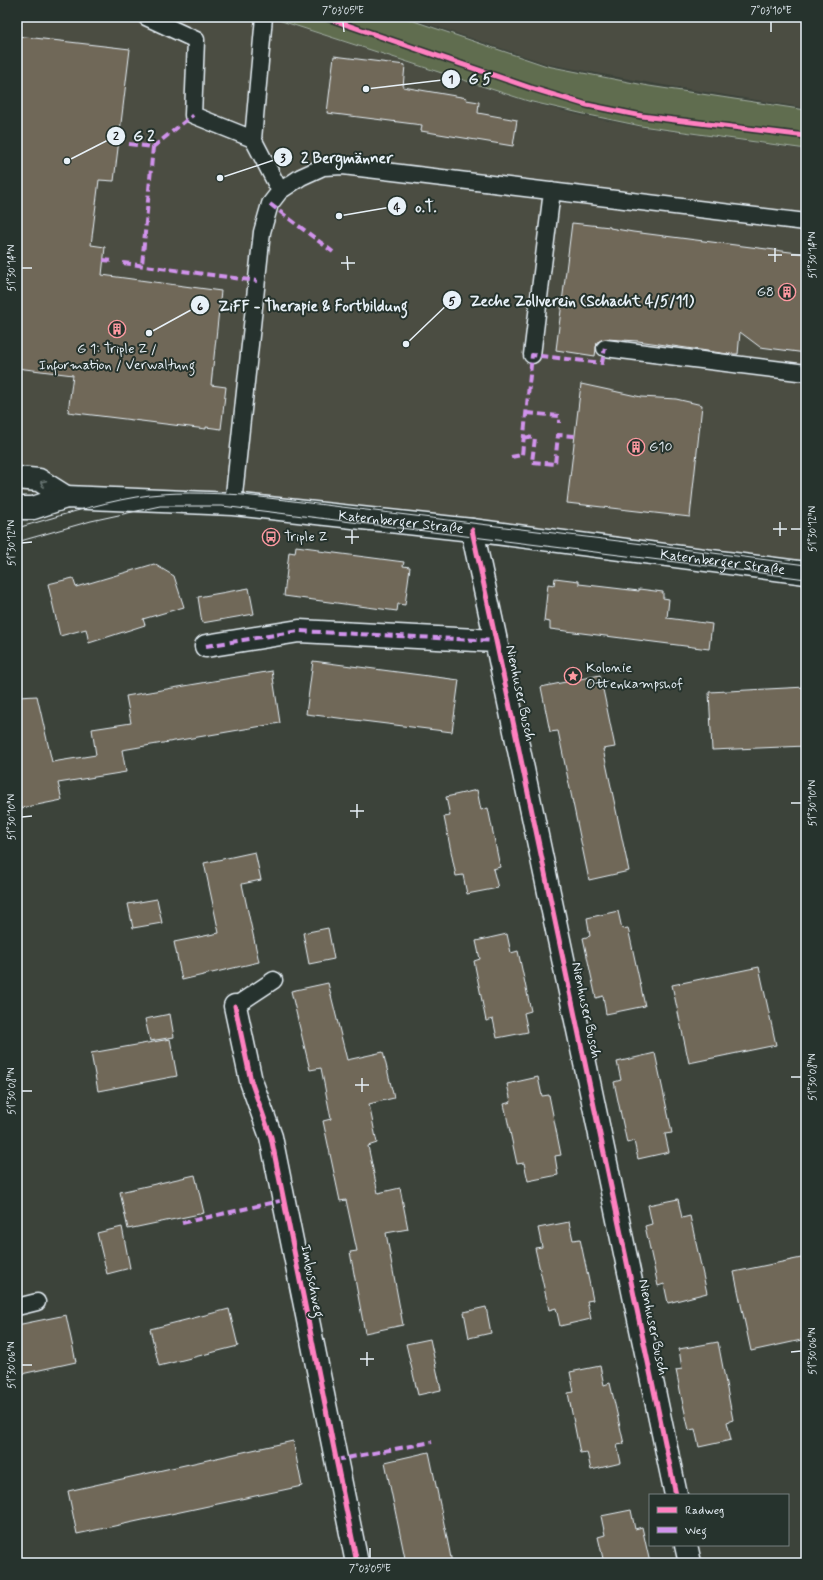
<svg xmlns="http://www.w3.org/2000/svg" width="823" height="1580" viewBox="0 0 823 1580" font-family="Mynerve,sans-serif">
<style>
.built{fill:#4c4e43}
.green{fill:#616d4f;stroke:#a4afa4}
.building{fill:#706858;stroke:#e8f1f8}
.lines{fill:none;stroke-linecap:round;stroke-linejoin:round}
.service-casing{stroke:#e8f1f8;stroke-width:19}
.minor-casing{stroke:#e8f1f8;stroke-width:25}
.secondary-casing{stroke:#e8f1f8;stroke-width:25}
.service{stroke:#26332d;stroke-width:16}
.minor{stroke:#26332d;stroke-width:22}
.secondary{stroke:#26332d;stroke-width:22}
.tram{stroke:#e8f1f8;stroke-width:1}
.quiet{stroke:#d193ec;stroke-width:4;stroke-dasharray:8 4;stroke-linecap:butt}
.cycleway-casing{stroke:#26332d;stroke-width:8}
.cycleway{stroke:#ff80c0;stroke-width:5}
.oneway{stroke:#6a7674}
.ticks{fill:none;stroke:#e8f1f8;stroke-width:1.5}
.labels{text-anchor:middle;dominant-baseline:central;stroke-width:4;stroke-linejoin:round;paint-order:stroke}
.poi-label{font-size:14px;fill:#e8f1f8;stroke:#26332d;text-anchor:start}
.street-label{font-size:14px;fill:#e8f1f8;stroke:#26332d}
.leader{fill:none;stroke:#e8f1f8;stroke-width:1.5}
.callout-dot{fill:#e8f1f8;stroke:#26332d;stroke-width:1.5}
.mark-label{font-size:12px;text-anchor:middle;font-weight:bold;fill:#111}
.callout-label{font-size:15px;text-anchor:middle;font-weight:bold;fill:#e8f1f8;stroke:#26332d;stroke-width:4;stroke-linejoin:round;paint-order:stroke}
.neatline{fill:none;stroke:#e8f1f8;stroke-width:1.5}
.ticks-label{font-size:10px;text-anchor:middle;fill:#e8f1f8}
</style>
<rect width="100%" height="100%" fill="#3c433a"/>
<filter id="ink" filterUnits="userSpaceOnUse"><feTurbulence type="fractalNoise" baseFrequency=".025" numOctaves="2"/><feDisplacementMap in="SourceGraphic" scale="8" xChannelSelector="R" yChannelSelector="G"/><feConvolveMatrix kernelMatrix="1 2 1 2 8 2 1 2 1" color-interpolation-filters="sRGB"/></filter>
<g filter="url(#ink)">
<path class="built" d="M17 17H267L528 102 583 116 640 127 806 150V565L69 495 17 492Z
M408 17H806V108L651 83 548 64Z"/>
<path class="green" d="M269 17H402L547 66 649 86 806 110V149L641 126 584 114 528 101Z"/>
<path class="building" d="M17 36 130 49 114 181 99 180 91 245 105 247 102 275 221 291 211 385 226 387 221 429 206 427V429L68 412 73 375 17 368Z
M334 56 405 65 403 87 467 98 466 100 479 102 478 113 517 120 513 146 421 131 422 125 327 113Z
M572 223 610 227V228L633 232 806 254V353L760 347 740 332 738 354H728L638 341 606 339 597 342 595 356 556 350Z
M581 384 641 397 676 399 702 405 690 517 567 503Z
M296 546 319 549V551L404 562 403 566 410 567 405 605 398 604 397 611 284 596 289 552 295 553Z
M154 564 174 576 184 607 143 619 145 625 89 643 86 629 60 636 48 584 73 578 76 587Z
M555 578 579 581V584L639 591V589L663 592V598L669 599 667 618 712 624 709 649 550 629V622L544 621 548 584 554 585Z
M249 588 254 614 202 623 198 597Z
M313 661 459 680 452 732 306 714Z
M272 671 280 723 122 750 126 772 58 783 62 800 17 809V697L37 696 52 762 96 755 92 729 131 723 126 696Z
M600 675 615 747 603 749 629 871 589 880 558 731 550 732 541 687Z
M806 687V746L712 750 709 692Z
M477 790 481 810 488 808 500 867 493 869 498 888 467 894 463 875 456 876 444 817 450 816 446 797Z
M255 852 261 880 242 884 259 962 182 980 174 942 219 933 204 863Z
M157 899 162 923 133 928 128 904Z
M618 911 622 929 628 928 645 1006 606 1014 603 996 596 998 583 938 590 936 587 918Z
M328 928 334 959 309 964 303 933Z
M507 934 511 953 518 951 531 1011 524 1013 528 1032 497 1038 493 1019 486 1021 474 961 480 959 476 941Z
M759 967 776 1045 689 1063 672 985Z
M328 983 347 1060 383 1052 394 1098 369 1104 377 1143 368 1146 378 1193 400 1188 408 1229 386 1233 403 1325 365 1333 350 1252 357 1251 346 1200 340 1201 323 1121 331 1119 321 1068 310 1070 291 991Z
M170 1014 174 1037 150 1041 145 1019Z
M170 1039 177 1076 98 1091 91 1053Z
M655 1053 672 1133 665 1134 669 1152 638 1159 634 1141 627 1143 614 1082 621 1080 617 1062Z
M538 1077 542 1096 549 1095 561 1155 555 1156 558 1175 528 1181 524 1163 517 1164 504 1104 511 1102 507 1084Z
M195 1175 204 1213 128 1229 120 1192Z
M678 1199 682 1218 690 1216 707 1293 668 1303 664 1284 658 1286 645 1226 652 1224 648 1205Z
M569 1222 573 1240 580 1239 593 1300 587 1301 591 1319 560 1326 556 1308 549 1310 535 1248 542 1247 538 1228Z
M122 1227 130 1268 107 1274 97 1233Z
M806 1257V1339L751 1351 734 1272Z
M486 1307 491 1333 469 1338 464 1312Z
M229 1309 238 1346 159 1366 150 1329Z
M66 1315 76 1362 17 1375V1325Z
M430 1339 441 1390 418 1395 406 1344Z
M718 1342 733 1420 727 1422 731 1440 699 1447 695 1429 689 1430 682 1400 676 1370 682 1369 679 1349Z
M600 1366 604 1385 610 1383 624 1444 617 1445 621 1463 591 1470 587 1452 580 1453 568 1393 574 1392 570 1372Z
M293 1441 302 1486 77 1534 68 1491Z
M429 1452 447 1538 452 1563H406L385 1462Z
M631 1510 635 1529 642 1527 650 1563H604L598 1537 605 1535 601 1516Z"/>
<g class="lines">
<defs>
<path id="service" d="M146 17 196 40 193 115 253 139
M264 17 253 139 280 191
M605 348 806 373
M532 355 552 191
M233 504 262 232 270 204 280 191 301 177 323 167 343 166 806 222
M235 1006 274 980
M17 1307 37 1302"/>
<path id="minor" d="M472 530 496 641 676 1495
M206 646 299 631 496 641
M235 1006 251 1081 271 1137 357 1563
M686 1545 690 1563"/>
<g id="secondary">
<path d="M17 478 39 480 66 497"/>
<path id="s1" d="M17 508H33L66 497 233 504 472 530 806 573"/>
</g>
</defs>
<use href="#service" class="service-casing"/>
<use href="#minor" class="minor-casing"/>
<use href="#secondary" class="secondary-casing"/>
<use href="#service" class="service"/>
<use href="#minor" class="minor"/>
<use href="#secondary" class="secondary"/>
<path class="tram" d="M17 528C57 517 95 504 136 497 171 491 208 493 244 495L643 544 806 565
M17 542 91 521 160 506H222L700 565 806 579"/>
<path class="quiet" d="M129 144 153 147 142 265
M153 147 193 115
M270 204 333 252
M103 260 113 261
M123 263 257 281
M527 413 559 416V423
M524 437 535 438 532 462 555 464 558 435 576 436
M511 457 522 455 532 355 602 363 605 348
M206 646 299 631 496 641
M182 1223 284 1200
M336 1460 432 1442"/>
<defs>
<path id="cycleway" d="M324 17 531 88 587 105 642 116 806 136
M472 530 496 641 676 1495
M235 1006 251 1081 271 1137 357 1563"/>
</defs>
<use href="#cycleway" class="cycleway-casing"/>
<use href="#cycleway" class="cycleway"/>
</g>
<defs><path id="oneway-chevron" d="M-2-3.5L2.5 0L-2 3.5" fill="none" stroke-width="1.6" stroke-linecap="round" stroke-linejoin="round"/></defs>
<use class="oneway" href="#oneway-chevron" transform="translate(43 483) rotate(-153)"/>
</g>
<path class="ticks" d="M343 22 344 32M771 22V32M775 248V262M768 255H782M791 255H801M347 256 348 270M341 263H355M22 268H32M780 522V536M773 529H787M791 529H801M352 530V544M345 537H359M22 543 32 542M791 803H801M357 804V818M350 811H364M22 817 32 816M791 1077H801M362 1078V1092M355 1085H369M22 1091H32M367 1352V1366M791 1352 801 1351M360 1359H374M22 1365H32M370 1548V1558"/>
<defs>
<symbol id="building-ring" viewBox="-11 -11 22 22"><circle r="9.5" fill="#26332d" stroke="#ff9aa2" stroke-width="1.5"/><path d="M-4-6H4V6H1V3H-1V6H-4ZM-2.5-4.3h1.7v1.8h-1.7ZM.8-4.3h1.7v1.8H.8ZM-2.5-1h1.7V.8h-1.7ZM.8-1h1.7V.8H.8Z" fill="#ff9aa2"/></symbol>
<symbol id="bus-ring" viewBox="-11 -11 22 22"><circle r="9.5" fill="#26332d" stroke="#ff9aa2" stroke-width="1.5"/><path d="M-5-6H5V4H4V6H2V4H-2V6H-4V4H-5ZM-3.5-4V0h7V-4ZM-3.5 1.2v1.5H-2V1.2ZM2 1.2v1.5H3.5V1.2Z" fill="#ff9aa2"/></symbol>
<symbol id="sight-ring" viewBox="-11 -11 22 22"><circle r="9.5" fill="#26332d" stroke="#ff9aa2" stroke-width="1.5"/><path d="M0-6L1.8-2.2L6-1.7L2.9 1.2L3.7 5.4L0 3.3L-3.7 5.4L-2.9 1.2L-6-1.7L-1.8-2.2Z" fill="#ff9aa2"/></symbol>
</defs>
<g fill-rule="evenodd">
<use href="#building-ring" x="777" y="282" width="20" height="20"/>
<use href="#building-ring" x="107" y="319" width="20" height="20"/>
<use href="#building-ring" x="626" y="437" width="20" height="20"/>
<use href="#bus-ring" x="261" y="527" width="20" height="20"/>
<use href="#sight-ring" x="563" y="666" width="20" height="20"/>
</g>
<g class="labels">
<g class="poi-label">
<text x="774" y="292" text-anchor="end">G8</text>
<text x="117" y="349" text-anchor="middle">G 1: Triple Z /<tspan x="117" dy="16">Information / Verwaltung</tspan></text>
<text x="649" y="447">G10</text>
<text x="284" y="537">Triple Z</text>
<text x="586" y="668">Kolonie<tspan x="586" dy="16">Ottenkampshof</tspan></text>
</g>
<g class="street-label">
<text stroke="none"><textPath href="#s1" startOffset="387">Katernberger Straße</textPath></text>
<text stroke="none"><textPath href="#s1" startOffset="711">Katernberger Straße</textPath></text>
<text transform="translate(520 693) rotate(78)">Nienhuser Busch</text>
<text transform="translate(586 1010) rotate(78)">Nienhuser Busch</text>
<text transform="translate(312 1281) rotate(79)">Imbuschweg</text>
<text transform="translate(653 1327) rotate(78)">Nienhuser Busch</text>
</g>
</g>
<path class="leader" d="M366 89L451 79M67 161L116 136M220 178L283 157M339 216L397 206M406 344L452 300M149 333L200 305"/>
<g class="callout-dot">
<circle cx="366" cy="89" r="4"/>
<circle cx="67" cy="161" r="4"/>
<circle cx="220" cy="178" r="4"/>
<circle cx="339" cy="216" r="4"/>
<circle cx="406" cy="344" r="4"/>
<circle cx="149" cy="333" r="4"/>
<circle cx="451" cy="79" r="10"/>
<circle cx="116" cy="136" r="10"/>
<circle cx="283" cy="157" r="10"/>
<circle cx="397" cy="206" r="10"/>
<circle cx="452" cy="300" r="10"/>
<circle cx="200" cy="305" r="10"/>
</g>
<g class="mark-label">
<text x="451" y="83">1</text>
<text x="116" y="140">2</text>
<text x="283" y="162">3</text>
<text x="397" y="211">4</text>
<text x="452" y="305">5</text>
<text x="200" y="310">6</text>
</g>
<g class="callout-label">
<text x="480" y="84">G 5</text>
<text x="144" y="141">G 2</text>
<text x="347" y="163">2 Bergmänner</text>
<text x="426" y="212">o.T.</text>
<text x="582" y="306">Zeche Zollverein (Schacht 4/5/11)</text>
<text x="313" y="311">ZiFF - Therapie &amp; Fortbildung</text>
</g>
<rect width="823" height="1580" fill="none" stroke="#26332d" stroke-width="44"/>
<rect x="649" y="1494" width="140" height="52" fill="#26332d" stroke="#747f7e"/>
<rect x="657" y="1507" width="20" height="6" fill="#ff80c0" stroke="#747f7e"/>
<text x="685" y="1514" font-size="12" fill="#e8f1f8">Radweg</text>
<rect x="657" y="1527" width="20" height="6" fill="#d193ec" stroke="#747f7e"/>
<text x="685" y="1534" font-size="12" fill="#e8f1f8">Weg</text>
<rect x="22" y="22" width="779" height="1536" class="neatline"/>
<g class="ticks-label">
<text x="343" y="14">7°03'05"E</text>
<text x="771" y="14">7°03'10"E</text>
<text transform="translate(812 255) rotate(-90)" y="4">51°30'14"N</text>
<text transform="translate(11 268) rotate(-90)" y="4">51°30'14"N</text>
<text transform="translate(812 529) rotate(-90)" y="4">51°30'12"N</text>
<text transform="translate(11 543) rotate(-90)" y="4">51°30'12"N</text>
<text transform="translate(812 803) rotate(-90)" y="4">51°30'10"N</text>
<text transform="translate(11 817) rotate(-90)" y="4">51°30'10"N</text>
<text transform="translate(812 1077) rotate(-90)" y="4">51°30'08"N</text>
<text transform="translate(11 1091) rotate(-90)" y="4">51°30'08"N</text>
<text transform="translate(812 1351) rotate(-90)" y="4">51°30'06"N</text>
<text transform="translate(11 1365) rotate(-90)" y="4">51°30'06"N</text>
<text x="370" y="1572">7°03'05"E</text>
</g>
</svg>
